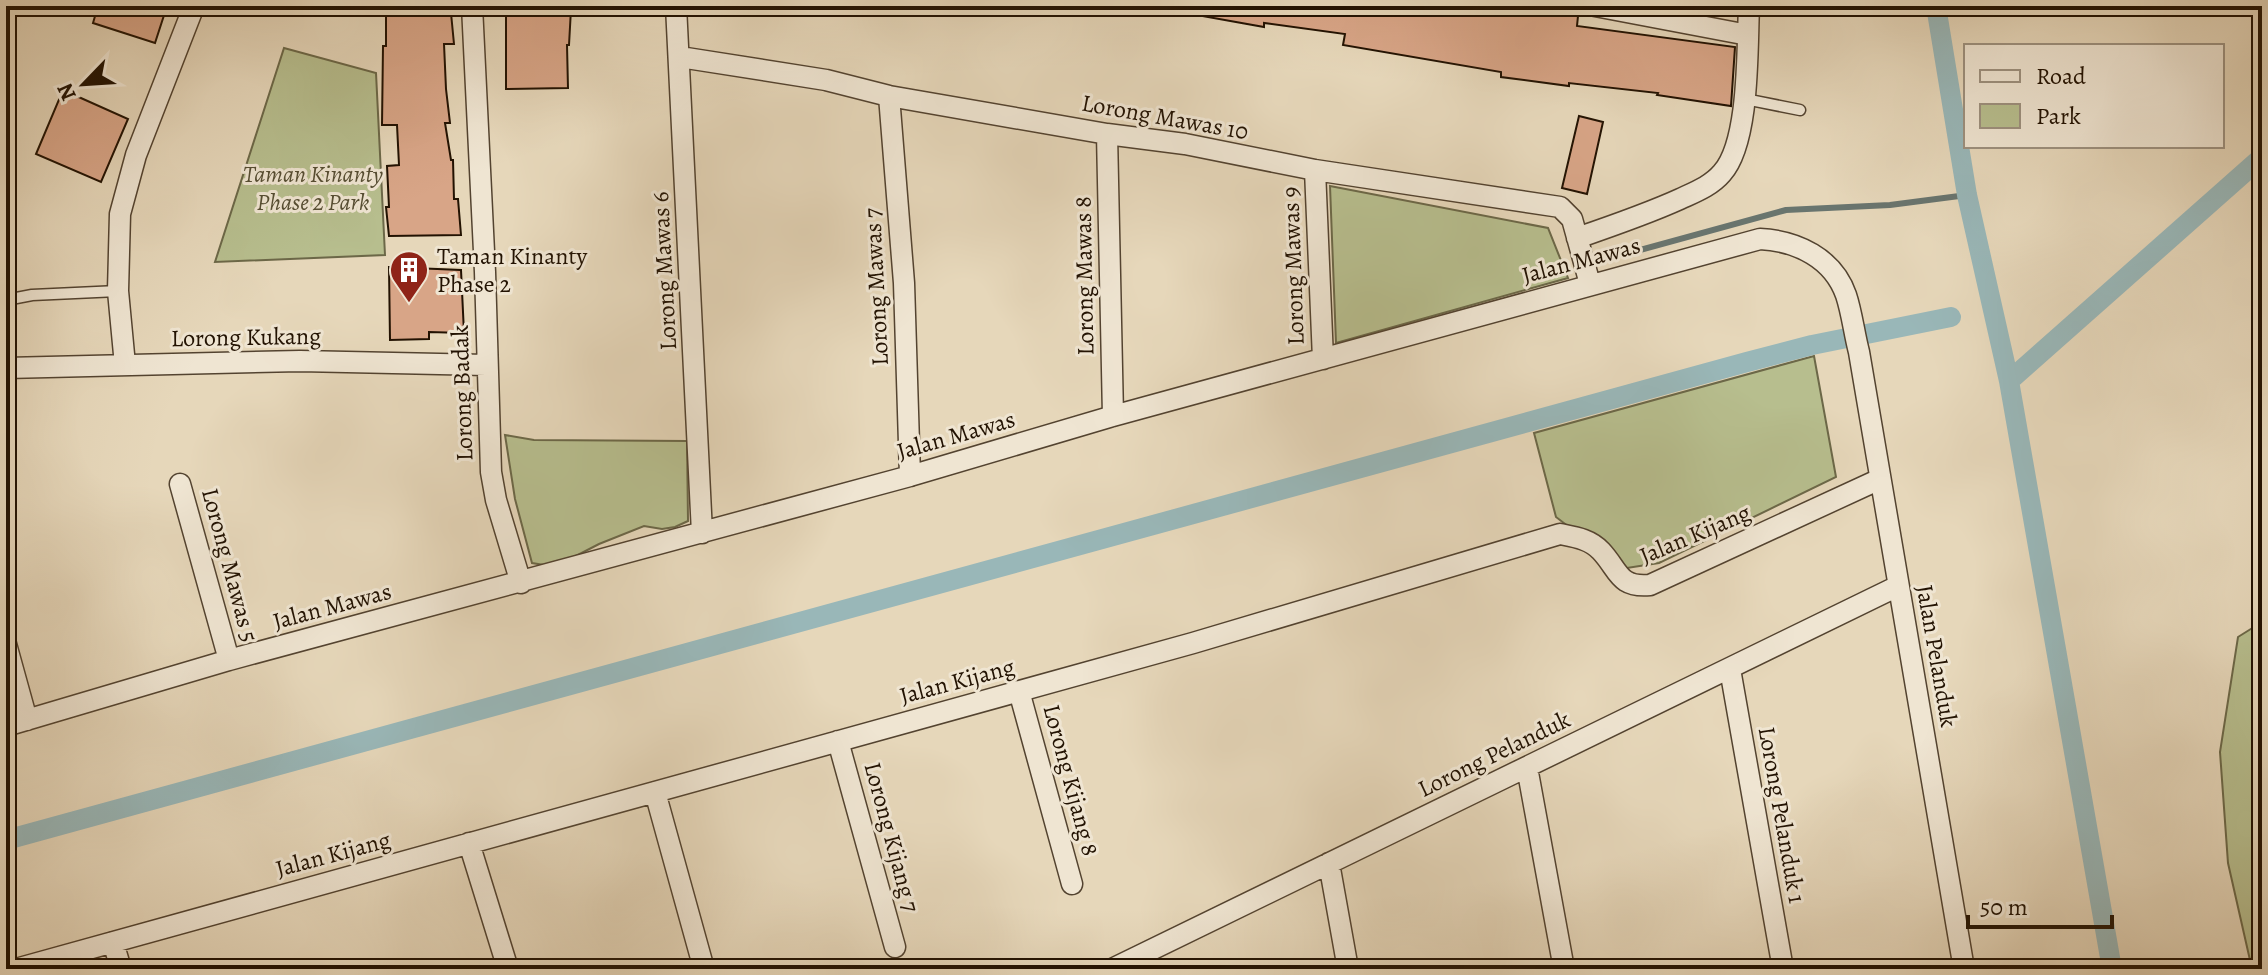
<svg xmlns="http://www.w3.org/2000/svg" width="2268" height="975" viewBox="0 0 2268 975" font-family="Alegreya,serif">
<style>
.green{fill:#b7be8e;stroke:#6c6848;stroke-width:2}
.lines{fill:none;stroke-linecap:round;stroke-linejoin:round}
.stream{stroke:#69756f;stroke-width:6}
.canal{stroke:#99b7b8;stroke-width:20}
.building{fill:#d8a587;stroke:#221202;stroke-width:2}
.service-casing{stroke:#534330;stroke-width:13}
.minor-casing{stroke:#534330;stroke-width:23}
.service{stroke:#efe5d2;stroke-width:10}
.minor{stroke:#efe5d2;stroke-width:20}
.labels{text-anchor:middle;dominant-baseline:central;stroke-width:6;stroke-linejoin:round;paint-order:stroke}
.street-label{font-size:24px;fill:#221202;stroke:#efe5d2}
.park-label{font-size:24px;font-style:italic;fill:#564e33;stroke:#efe5d2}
.poi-label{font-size:24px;fill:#221202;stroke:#efe5d2;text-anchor:start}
</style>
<rect width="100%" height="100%" fill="#e6d7ba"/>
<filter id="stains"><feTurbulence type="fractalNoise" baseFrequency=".0025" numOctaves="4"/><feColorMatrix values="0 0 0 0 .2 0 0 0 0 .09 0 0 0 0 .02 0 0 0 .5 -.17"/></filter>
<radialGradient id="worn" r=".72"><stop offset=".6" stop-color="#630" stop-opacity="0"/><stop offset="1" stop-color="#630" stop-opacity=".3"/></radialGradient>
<path class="green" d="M284 48 376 73 385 255 215 262Z
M1330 186 1548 228 1568 278 1336 343Z
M1814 356 1836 477 1659 563 1614 570 1586 540 1556 517 1534 433Z
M505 435 534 440 687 441 688 521 675 527 662 529 644 526 599 544 570 559 544 565 532 563 515 499Z
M2262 622V969H2252L2228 863 2220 752 2238 637Z"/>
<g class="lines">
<path class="stream" d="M1622 255 1786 210 1890 205 1967 195"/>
<path class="canal" d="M1936 6 1967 195 2009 381 2112 969
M2009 381 2262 157
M6 840 1747 362 1812 345 1951 317"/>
</g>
<path class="building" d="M98 6H167L155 43 93 23Z
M1192 6H1505L1578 16 1577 26 1735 47 1731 106 1657 95 1658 93 1569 83V86L1501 77V72L1343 45 1345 34 1264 23V27L1191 14Z
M571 9 569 45H567L568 88 506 89V12Z
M451 13 454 44H444L446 89 450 123H445L451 160H453L454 199H458L461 235 389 236 386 207H389L387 166 399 165 397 125H382L383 46H386V16Z
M63 90 128 119 101 182 36 154Z
M1579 116 1603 122 1587 194 1562 188Z
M389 267 461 270 464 333 429 332V339L390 340Z"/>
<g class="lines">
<defs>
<path id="service" d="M1745 99 1800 110
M6 300 32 295 118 291"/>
<path id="minor" d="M472 6 485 272 491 472 496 500 521 583
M676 6 702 533
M1595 6 1748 35
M680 57 826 80 889 96 1107 134 1185 144 1315 170 1560 207 1572 219 1590 284
M889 96 904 283 910 476
M1107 134 1113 416
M1315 170 1323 359
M1577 238C1612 226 1647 214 1680 199 1695 192 1711 186 1722 173 1750 142 1747 48 1749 6
M125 365 118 291 120 214 136 155 194 6
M6 368 300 361 486 365
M180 484 229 660
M6 644 27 720
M1730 669 1783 969
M1019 691 1072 884
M6 726 229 660 910 476 1113 416 1760 239C1797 241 1833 258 1846 295 1852 313 1854 333 1859 352L1964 969
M838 741 895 947
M1527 767 1564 969
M655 792 704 969
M469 843 508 969
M1329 863 1348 969
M113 942 121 969
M16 969 1193 643 1560 534C1575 537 1590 539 1601 551 1619 570 1618 588 1650 585L1880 479
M1112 969 1898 586"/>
</defs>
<use href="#service" class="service-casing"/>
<use href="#minor" class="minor-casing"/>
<use href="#service" class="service"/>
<use href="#minor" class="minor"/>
</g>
<defs>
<symbol id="building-pin" viewBox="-11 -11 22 30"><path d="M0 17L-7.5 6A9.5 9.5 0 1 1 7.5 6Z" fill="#8f2418" stroke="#efe5d2"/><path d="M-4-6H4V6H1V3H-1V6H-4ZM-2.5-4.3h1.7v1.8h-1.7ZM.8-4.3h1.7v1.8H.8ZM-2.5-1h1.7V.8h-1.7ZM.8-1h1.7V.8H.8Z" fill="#fff"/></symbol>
</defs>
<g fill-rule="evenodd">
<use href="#building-pin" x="387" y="248" width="44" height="60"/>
</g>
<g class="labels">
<g class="street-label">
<text transform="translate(1165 117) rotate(10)">Lorong Mawas 10</text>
<text transform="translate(1581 260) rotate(-15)">Jalan Mawas</text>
<text transform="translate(1293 266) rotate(-92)">Lorong Mawas 9</text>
<text transform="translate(664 271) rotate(-93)">Lorong Mawas 6</text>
<text transform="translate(1084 276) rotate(-91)">Lorong Mawas 8</text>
<text transform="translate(876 287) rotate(-93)">Lorong Mawas 7</text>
<text transform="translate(246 337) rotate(-1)">Lorong Kukang</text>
<text transform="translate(462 393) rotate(-92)">Lorong Badak</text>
<text transform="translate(956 435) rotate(-16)">Jalan Mawas</text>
<text transform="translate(1695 534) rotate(-23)">Jalan Kijang</text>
<text transform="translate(230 565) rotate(75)">Lorong Mawas 5</text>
<text transform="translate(332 606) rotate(-15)">Jalan Mawas</text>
<text transform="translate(1937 656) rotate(80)">Jalan Pelanduk</text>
<text transform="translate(957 681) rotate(-15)">Jalan Kijang</text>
<text transform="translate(1494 754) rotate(-26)">Lorong Pelanduk</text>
<text transform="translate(1071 780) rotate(75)">Lorong Kijang 8</text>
<text transform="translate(1782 815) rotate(80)">Lorong Pelanduk 1</text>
<text transform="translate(892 837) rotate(75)">Lorong Kijang 7</text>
<text transform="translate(333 854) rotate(-15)">Jalan Kijang</text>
</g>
<g class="park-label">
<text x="313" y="174">Taman Kinanty<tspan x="313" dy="28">Phase 2 Park</tspan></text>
</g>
<g class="poi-label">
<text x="437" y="256">Taman Kinanty<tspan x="437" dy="28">Phase 2</tspan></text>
</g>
</g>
<rect width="2268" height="975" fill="none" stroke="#e6d7ba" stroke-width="32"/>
<rect x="8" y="8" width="2252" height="959" fill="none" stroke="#221202" stroke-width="4"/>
<rect x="16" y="16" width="2236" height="943" fill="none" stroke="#221202" stroke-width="2"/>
<rect x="1964" y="44" width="260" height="104" fill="#efe5d2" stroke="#9d917f" stroke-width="2"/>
<rect x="1980" y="70" width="40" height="12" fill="#efe5d2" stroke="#9d917f" stroke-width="2"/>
<text x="2036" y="84" font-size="24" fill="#221202">Road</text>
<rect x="1980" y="104" width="40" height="24" fill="#b7be8e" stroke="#9d917f" stroke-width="2"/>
<text x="2036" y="124" font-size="24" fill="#221202">Park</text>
<g transform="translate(84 84) rotate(245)" stroke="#efe5d2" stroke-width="6" paint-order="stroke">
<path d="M0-6L14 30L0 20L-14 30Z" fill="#221202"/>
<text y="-12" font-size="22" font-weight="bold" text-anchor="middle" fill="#221202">N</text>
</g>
<path d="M1968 915v12h144v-12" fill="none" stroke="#221202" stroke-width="4"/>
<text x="1980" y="915" font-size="24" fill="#221202" stroke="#efe5d2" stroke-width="6" paint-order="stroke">50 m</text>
<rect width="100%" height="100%" filter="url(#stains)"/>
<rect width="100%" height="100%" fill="url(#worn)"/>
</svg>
